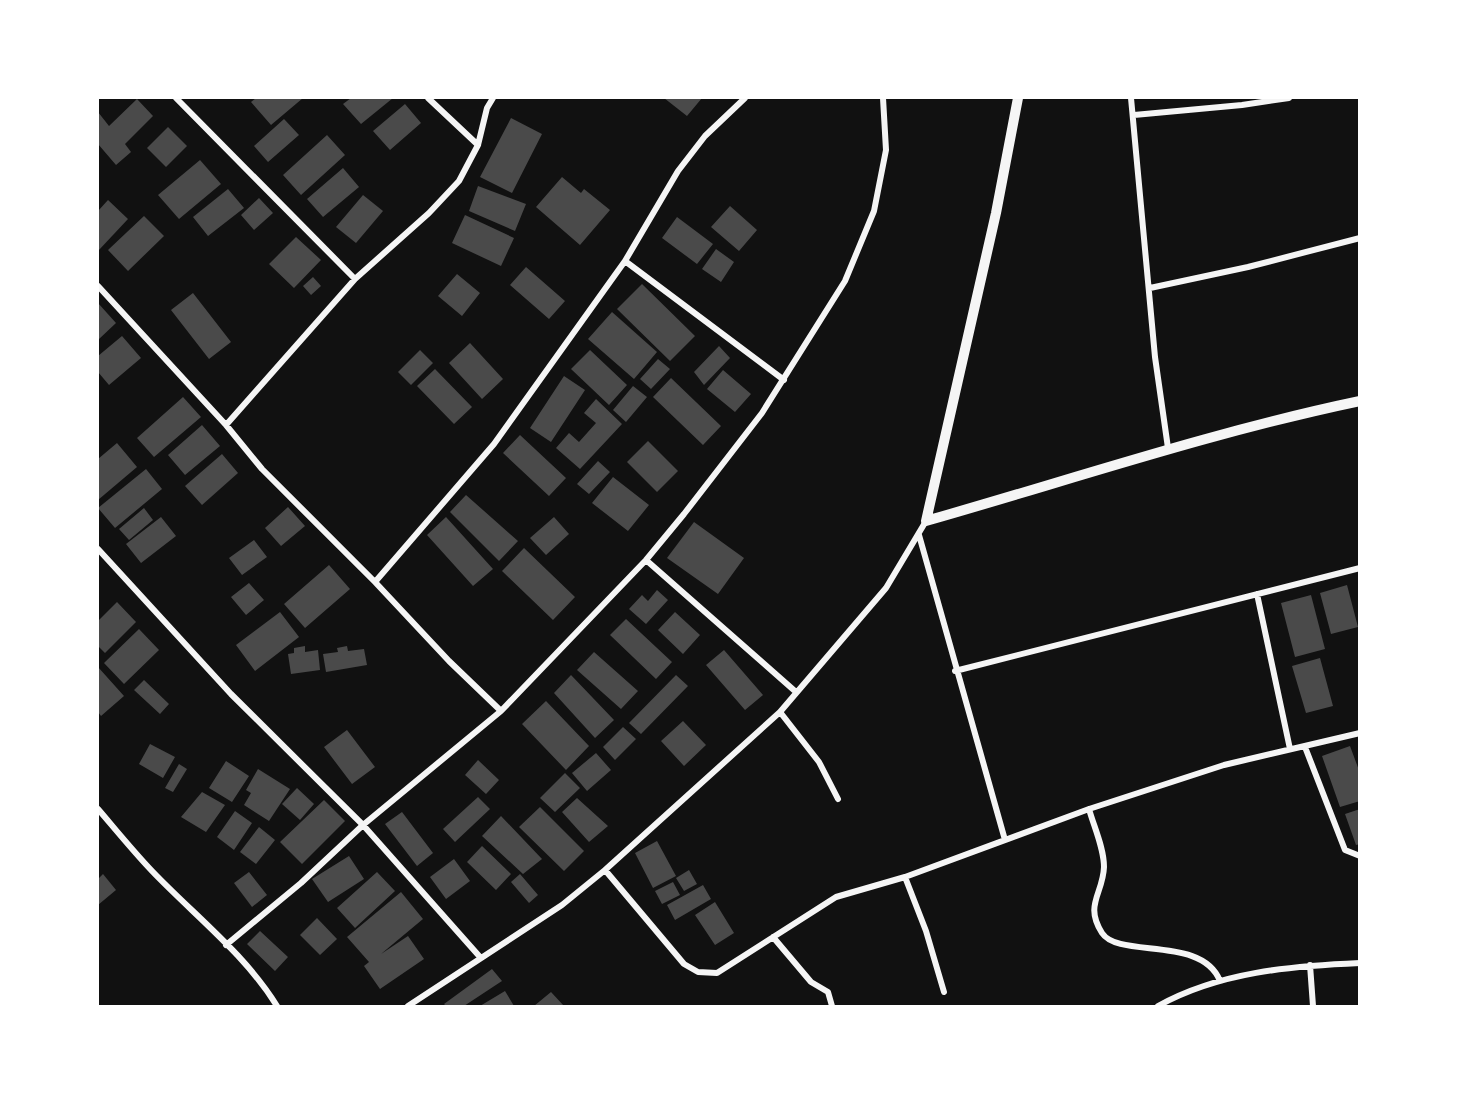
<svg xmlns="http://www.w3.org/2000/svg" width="1457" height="1104" viewBox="0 0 1457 1104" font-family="Ubuntu,sans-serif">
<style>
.building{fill:#4a4a4a}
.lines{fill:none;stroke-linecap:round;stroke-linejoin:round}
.minor{stroke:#f5f5f5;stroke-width:6}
.tertiary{stroke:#f5f5f5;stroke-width:10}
</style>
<rect width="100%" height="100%" fill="#111"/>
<path class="building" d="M256 98H303L271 125 251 102Z
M351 98H393L361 124 343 104Z
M664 98H702L687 116Z
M137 99 153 116 125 144 131 152 116 165 98 144V112L109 126Z
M405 104 421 123 390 150 373 131Z
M511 118 542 134 512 193 480 177Z
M284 119 299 135 268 162 254 146Z
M168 127 187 146 166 167 147 148Z
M327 135 345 155 301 195 283 175Z
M200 160 221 184 179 219 158 195Z
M343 168 359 187 323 217 307 199Z
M562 177 581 193 584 189 610 210 580 245 536 207Z
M478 186 526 204 515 231 469 211Z
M228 189 244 208 208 236 193 217Z
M363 195 383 211 356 243 336 227Z
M259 198 273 213 254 230 241 215Z
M108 200 128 219 98 251V211Z
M730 206 757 230 739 251 711 227Z
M465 215 514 238 501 266 452 243Z
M144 216 164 236 128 271 108 250Z
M677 217 713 244 697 264 662 238Z
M296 237 321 260 294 288 269 264Z
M716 249 734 262 721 282 702 269Z
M526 267 565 301 549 319 510 285Z
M457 274 480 293 462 316 438 296Z
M313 277 321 286 311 295 303 286Z
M642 284 695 336 670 361 617 309Z
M193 293 231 342 209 359 171 310Z
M98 303 116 323 98 340Z
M612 312 657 352 634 379 588 339Z
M122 336 141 358 109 385 98 372V356Z
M470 343 503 379 482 399 449 363Z
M719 346 730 358 704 385 694 372Z
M420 350 433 363 411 385 398 372Z
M590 350 627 385 609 405 571 369Z
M658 359 670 369 651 389 640 379Z
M435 369 472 407 454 424 417 386Z
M723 370 751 394 735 412 707 389Z
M564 376 585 390 551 442 530 428Z
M671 378 721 426 703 445 653 397Z
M633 386 647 397 626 422 613 410Z
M183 397 201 417 154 457 137 438Z
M596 399 622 424 580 469 556 448 569 433 579 442 596 423 584 413Z
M202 425 220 446 185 475 168 455Z
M520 435 566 478 549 496 503 453Z
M648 441 678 471 657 492 627 462Z
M117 443 137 467 98 500V459Z
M222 454 238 473 202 505 185 486Z
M598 461 610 472 589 494 577 484Z
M146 469 162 489 115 528 98 508Z
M613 477 649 505 628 531 592 503Z
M466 495 518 541 499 561 450 512Z
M288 507 305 526 281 546 265 528Z
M144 508 153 520 129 540 119 529Z
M161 517 176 536 141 563 126 544Z
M446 517 493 569 473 586 427 535Z
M554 517 569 534 546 555 530 538Z
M694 522 744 558 718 594 667 558Z
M254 540 267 557 242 575 229 558Z
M524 548 575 597 553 620 502 571Z
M329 565 350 589 305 628 284 604Z
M249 583 264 600 246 615 231 597Z
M1347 585 1358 627 1331 634 1320 593Z
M657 590 668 600 646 624 629 609 642 595 648 601Z
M1311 595 1325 649 1295 657 1281 603Z
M117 602 136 622 105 653 98 646V621Z
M280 612 299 637 255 671 236 645Z
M675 612 700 635 683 654 658 630Z
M626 619 672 662 656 679 610 635Z
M139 629 159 650 124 684 104 663Z
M305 646V652L318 650 320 670 291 674 288 654 294 653V648Z
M347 646 348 651 364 649 367 665 326 672 323 654 338 652 337 648Z
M724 650 763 695 745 710 706 665Z
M594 652 638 691 621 709 577 670Z
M1320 658 1333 706 1306 713 1292 666Z
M98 667 124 696 101 716 98 712Z
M571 675 614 720 595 738 554 693Z
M676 675 688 686 641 734 629 723Z
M144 680 169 704 160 714 134 690Z
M546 701 589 746 566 770 522 724Z
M683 721 706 745 684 766 661 741Z
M623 727 636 739 615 760 603 747Z
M347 730 375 767 352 784 324 747Z
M150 744 175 757 163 778 139 764Z
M1350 746 1360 773V801L1340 807 1322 756Z
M596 753 611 770 587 791 572 773Z
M478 760 499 780 486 794 465 775Z
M226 761 249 776 232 802 209 788Z
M179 764 187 769 173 792 165 788Z
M258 769 290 789 269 821 244 805 251 793 246 790Z
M565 773 580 788 555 812 540 798Z
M297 788 314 804 300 820 282 804Z
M202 792 225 805 206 832 181 817Z
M478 797 490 809 455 842 443 829Z
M577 798 608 826 589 842 562 812Z
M324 800 345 821 302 864 280 842Z
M540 807 584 851 564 871 519 827Z
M1360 809V844L1356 845 1345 814Z
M235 811 252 823 234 850 217 837Z
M402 812 433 853 417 866 385 824Z
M501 816 542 859 523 874 482 836Z
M259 827 275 840 256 864 240 852Z
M657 841 676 876 653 888 635 853Z
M482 846 511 874 496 890 467 862Z
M349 856 364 879 328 902 312 879Z
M454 859 470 881 446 899 430 877Z
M689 870 697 884 684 891 676 878Z
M249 872 267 895 252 907 234 883Z
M377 872 395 891 355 928 337 908Z
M103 874 116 890 98 905V879Z
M520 874 538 895 529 903 511 882Z
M673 882 680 895 662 904 655 891Z
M703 885 711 899 675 920 667 905Z
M401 892 423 919 381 954 408 936 424 959 380 989 364 966 369 962 347 937Z
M715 902 734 933 715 945 695 915Z
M317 918 337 939 320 955 300 935Z
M260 931 288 957 275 971 247 944Z
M492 969 502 981 464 1006H446L444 1004Z
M505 991 514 1006H480Z
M551 992 564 1006H534Z"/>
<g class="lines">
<path class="minor" d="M176 98 355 279
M428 98 478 145
M1131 98 1155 357 1168 448
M1134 115 1242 105 1289 98
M625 261 784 380
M98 286 226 425 262 469 375 582 449 661 501 711
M1150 288 1248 267 1360 238
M226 425 355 279 429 213 459 181 478 145 487 108 493 98
M919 535 1005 840
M98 549 231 694 363 825 480 957
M646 560 796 692
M375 582 494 444 625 261 678 171 705 136 745 98
M1257 594 1290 749
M955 671 1360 568
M780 712 819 762 838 799
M1305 747 1345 850 1360 856
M98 809C116 830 133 851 152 871 194 915 245 954 277 1006
M1089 809C1094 827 1104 848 1104 867 1103 894 1084 905 1102 933 1119 959 1202 935 1220 981
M605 870 684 964 698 972 717 973 836 897 905 877 1089 809 1224 765 1360 733
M905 877 926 931 944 992
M773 937 811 982 828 992 832 1006
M226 945 301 883 363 825 501 711 646 560 684 514 762 413 845 281 874 211 886 150 883 98
M1310 965 1313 1006
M408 1006 562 905 605 870 780 712 886 588 926 521
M1158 1006C1219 972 1291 966 1360 963"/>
<path class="tertiary" d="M1018 98 996 213 926 521C1070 480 1212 432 1360 401"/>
</g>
<rect width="1457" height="1104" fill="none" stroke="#ffffff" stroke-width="198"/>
</svg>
